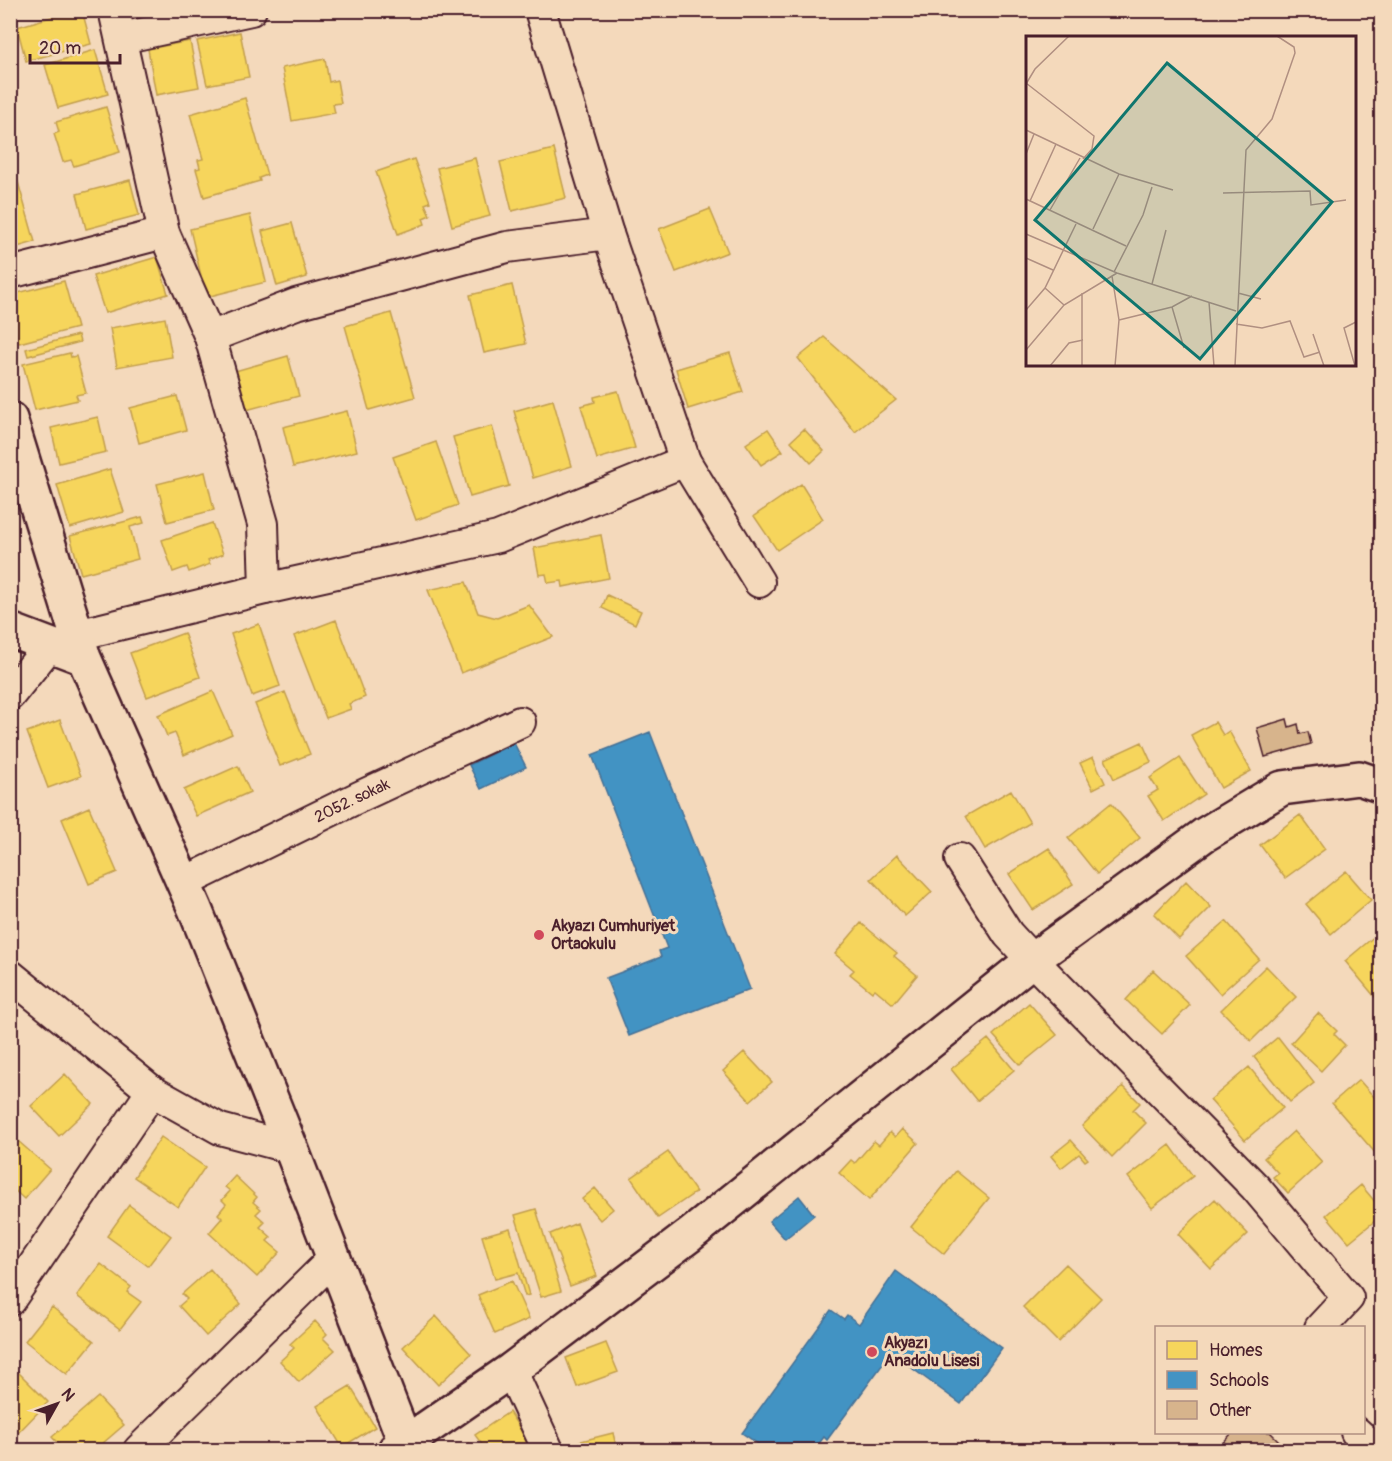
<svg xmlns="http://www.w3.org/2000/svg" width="1392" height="1461" viewBox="0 0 1392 1461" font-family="Pangolin,sans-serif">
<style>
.homes{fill:#f6d55c;stroke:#c29e4d;stroke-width:1.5}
.schools{fill:#4393c3;stroke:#457095;stroke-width:1.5}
.building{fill:#d7b48c;stroke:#4a1f2b;stroke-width:1.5}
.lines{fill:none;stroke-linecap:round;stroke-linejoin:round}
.street-casing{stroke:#4a1f2b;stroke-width:34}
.secondary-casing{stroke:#4a1f2b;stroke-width:38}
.street{stroke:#f4d9bb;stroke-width:30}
.secondary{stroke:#f4d9bb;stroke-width:33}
.poi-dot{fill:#d1495b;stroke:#f4d9bb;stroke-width:2}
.labels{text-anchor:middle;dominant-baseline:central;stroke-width:6;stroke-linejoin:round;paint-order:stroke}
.street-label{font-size:16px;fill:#4a1f2b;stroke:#f4d9bb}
.poi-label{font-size:16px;font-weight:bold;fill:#4a1f2b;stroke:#f4d9bb;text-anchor:start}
.inset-road{fill:none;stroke:#b08f81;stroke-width:1.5}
.view{fill:#0f766e;fill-opacity:0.15;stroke:#0f766e;stroke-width:3}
.inset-edge{fill:none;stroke:#4a1f2b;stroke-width:3}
</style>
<rect width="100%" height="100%" fill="#f4d9bb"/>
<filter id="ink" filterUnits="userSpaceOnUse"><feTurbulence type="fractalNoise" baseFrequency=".0167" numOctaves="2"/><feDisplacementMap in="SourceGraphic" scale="12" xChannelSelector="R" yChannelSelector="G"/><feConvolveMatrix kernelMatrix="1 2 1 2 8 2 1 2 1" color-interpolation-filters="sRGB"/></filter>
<g filter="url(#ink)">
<path class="homes" d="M75 10H82L91 44 26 61 17 27Z
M240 32 249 77 207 85 197 41Z
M190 41 199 87 156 95 148 49Z
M95 50 108 94 58 108 45 65Z
M325 59 329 82 337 80 341 103 333 104 335 113 292 121 282 68Z
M245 98 267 175 259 178 260 181 204 197 196 169 200 168 198 160 203 159 190 114Z
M106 107 120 152 74 166 71 160 63 162 54 134 59 132 56 122Z
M554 149 566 198 512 211 500 162Z
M475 158 490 216 452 226 437 168Z
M414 159 430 202 425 204 430 215 423 218 425 224 398 234 376 172Z
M130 180 139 215 86 229 77 194Z
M18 182 35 242 10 249V184Z
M710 209 728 252 676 272 659 229Z
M250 215 266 282 206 297 190 229Z
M292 223 307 277 277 286 262 231Z
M157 257 168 294 105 313 93 276Z
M64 281 77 328 19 343 10 313V295Z
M512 285 526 344 484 353 470 295Z
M391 313 415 397 369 410 345 326Z
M165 318 172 357 117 367 110 328Z
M78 335 80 342 28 356 26 349Z
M824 337 896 400 855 432 798 358Z
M70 353 71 357 76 356 86 393 76 395 78 400 35 410 23 364Z
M730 353 743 392 688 409 676 369Z
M288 356 299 396 246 410 235 371Z
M618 391 635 448 597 459 581 406 595 402 594 397Z
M177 396 186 430 139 443 130 408Z
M553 400 572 466 533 478 514 411Z
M347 411 357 451 293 467 283 427Z
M98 417 106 452 59 463 51 428Z
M492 426 509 486 470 497 453 437Z
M768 429 783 451 761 465 746 444Z
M804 429 824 451 811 463 791 441Z
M436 442 458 505 416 520 393 457Z
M110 469 124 512 70 528 57 485Z
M205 472 214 510 167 522 157 484Z
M801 484 823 519 777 550 754 516Z
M142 517 144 523 130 527 138 559 81 574 70 536Z
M212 523 223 554 208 560 210 564 189 572 187 567 173 572 162 540Z
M601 535 609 578 563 587 562 581 548 583 546 574 539 575 534 548Z
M466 582 478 613 497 618 529 605 553 637 461 673 428 590Z
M607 595 641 611 635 624 602 608Z
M336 620 365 697 349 704 351 709 326 718 294 636Z
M259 624 280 686 252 696 231 634Z
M184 633 200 677 147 697 130 653Z
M213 691 232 734 184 755 175 733 167 736 158 715Z
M285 692 310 754 280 766 255 704Z
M60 720 81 776 48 788 27 732Z
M1215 722 1223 735 1229 731 1251 771 1221 788 1191 735Z
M1142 742 1151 762 1114 779 1105 759Z
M1093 757 1105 783 1093 789 1080 763Z
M1180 758 1204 794 1164 821 1148 796 1158 790 1150 778Z
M238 766 250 792 196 816 184 790Z
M1011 790 1030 823 985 849 966 816Z
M1111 803 1140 838 1097 874 1068 838Z
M89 807 117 872 89 884 62 819Z
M1300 815 1325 849 1285 878 1260 845Z
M1049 848 1073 884 1033 910 1009 874Z
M897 855 932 892 905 916 871 879Z
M1346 871 1371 900 1331 934 1306 904Z
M1186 881 1211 907 1179 939 1154 914Z
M1226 921 1259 959 1220 994 1186 956Z
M861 923 897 953 894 956 917 975 893 1004 875 989 872 992 850 974 854 970 835 954Z
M1382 930V1002L1380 1003 1345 961Z
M1266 966 1296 997 1251 1041 1221 1010Z
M1153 970 1190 1005 1162 1034 1126 1000Z
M1029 1003 1057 1035 1020 1065 993 1035Z
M1318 1013 1337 1031 1334 1034 1345 1045 1321 1071 1291 1043Z
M1278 1037 1314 1083 1290 1102 1254 1057Z
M988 1039 1014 1070 977 1101 951 1069Z
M744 1052 772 1082 750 1101 723 1071Z
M1249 1067 1283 1108 1245 1140 1210 1100Z
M65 1074 93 1104 59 1136 31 1106Z
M1359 1080 1382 1106V1151L1377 1155 1332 1103Z
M1123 1086 1140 1103 1133 1110 1146 1123 1112 1157 1082 1126Z
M902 1129 918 1143 869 1200 839 1173 851 1160 855 1163 874 1141 879 1145 890 1132 895 1137Z
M1294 1131 1322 1162 1288 1193 1273 1177 1278 1173 1264 1158Z
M10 1134 50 1169 24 1199 10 1186Z
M161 1137 205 1167 178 1207 134 1177Z
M1071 1140 1088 1159 1085 1161 1079 1154 1061 1168 1051 1156Z
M1170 1145 1193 1176 1152 1208 1128 1177Z
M668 1152 696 1192 658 1218 631 1178Z
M956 1171 989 1198 944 1254 911 1227Z
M235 1176 257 1197 253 1202 261 1209 256 1214 265 1222 260 1227 271 1237 267 1241 280 1252 257 1277 209 1233 222 1218 218 1214 226 1204 222 1200 230 1191 225 1187Z
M1361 1185 1382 1210V1215L1349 1242 1326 1215Z
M595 1188 613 1209 600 1220 582 1199Z
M1215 1199 1248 1234 1211 1269 1178 1234Z
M129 1205 171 1236 148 1266 107 1236Z
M536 1209 561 1291 541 1297 515 1215Z
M577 1223 597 1276 570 1286 550 1234Z
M510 1228 529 1295 525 1296 518 1273 495 1279 482 1236Z
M101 1264 131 1287 127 1292 141 1302 120 1329 77 1296Z
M1066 1264 1101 1298 1058 1342 1023 1307Z
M210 1269 241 1304 206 1336 179 1306 187 1299 182 1294Z
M512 1281 529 1319 495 1334 478 1295Z
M52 1307 94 1341 67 1374 25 1341Z
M436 1316 471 1354 438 1385 403 1347Z
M315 1321 327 1334 323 1338 335 1350 299 1382 280 1361 294 1348 290 1344Z
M606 1343 618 1372 577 1387 566 1358Z
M10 1364 48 1402 17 1434 10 1427Z
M350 1386 375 1427 342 1447 317 1406Z
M98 1397 124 1425 95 1450H64L52 1437Z
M509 1412 533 1448 529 1450H486L475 1435Z
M613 1433 617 1450H574L573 1443Z
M469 1443 474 1450H458Z"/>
<path class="schools" d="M650 732 750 989 629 1036 606 978 661 957 659 951 667 948 592 755Z
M514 743 526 767 481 789 469 765Z
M799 1196 814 1215 785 1239 769 1221Z
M896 1271 1002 1348 961 1404 891 1353 827 1440 824 1437 814 1450H767L742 1433 831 1310 844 1319 847 1315 859 1324Z"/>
<path class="building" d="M1287 719 1289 727 1298 724 1300 734 1308 732 1311 744 1265 757 1257 728Z
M1233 1432H1270L1286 1448 1284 1450H1216Z"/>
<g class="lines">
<defs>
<g id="street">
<path d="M114 10 164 233 210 337 263 524 265 589"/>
<path d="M540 10 608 234 685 461 759 582"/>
<path d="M122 38 251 10"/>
<path d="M10 273 164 233"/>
<path d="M210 337 296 304 507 247 608 234"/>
<path d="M77 635 265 589 498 537 685 461"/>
<path d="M10 695 50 645"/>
<path d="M960 859 1008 934 1032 960 1255 1187 1348 1298 1320 1328"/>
<path id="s1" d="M183 883 359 797 520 722"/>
<path d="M10 975 152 1091 220 1129 291 1148"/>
<path d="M10 1300 152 1091"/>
<path d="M511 1370 548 1450"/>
<path d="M1356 1432 1376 1450"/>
<path d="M139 1450 334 1258"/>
</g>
<path id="secondary" d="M10 419 84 658 195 909 291 1148 405 1442
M10 630 84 658
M395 1450 511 1370 690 1235 1032 960 1204 835 1282 788 1359 778 1382 786"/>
</defs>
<use href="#street" class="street-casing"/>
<use href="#secondary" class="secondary-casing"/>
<use href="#street" class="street"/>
<use href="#secondary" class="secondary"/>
</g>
</g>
<g class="poi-dot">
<circle cx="539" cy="935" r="6"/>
<circle cx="872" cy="1352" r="6"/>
</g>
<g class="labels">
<g class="street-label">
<text stroke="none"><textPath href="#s1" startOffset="188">2052. sokak</textPath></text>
</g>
<g class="poi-label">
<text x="551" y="926">Akyazı Cumhuriyet<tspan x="551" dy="18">Ortaokulu</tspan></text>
<text x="884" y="1343">Akyazı<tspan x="884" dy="18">Anadolu Lisesi</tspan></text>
</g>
</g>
<g transform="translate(1026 36)">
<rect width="330" height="330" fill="#f4d9bb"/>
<path class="inset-road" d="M0 47 68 100 66 113 57 123M0 48 9 33 43 0M0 94 93 138 147 154M0 118 8 98M197 157 284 155 285 169 320 164M0 163 100 210M4 165 30 108M24 174 54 122M67 193 93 138M0 198 91 237 210 275M0 222 27 234M88 236 117 179 126 151M86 240 93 284 89 330M126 248 140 194M19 252 38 269M212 257 235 263M183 266 188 330M146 271 158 312M0 274 19 252 50 188M93 284 146 271 166 260M210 288 236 292 264 285 278 321 294 316M287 298 298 330M0 314 38 269 91 237M24 330 43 307 57 304M56 330V257M209 330 220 114 246 83 269 17 268 11 251 0M329 330 318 292 330 286"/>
<path class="view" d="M141 27 306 166 174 323 9 184Z"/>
<rect width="330" height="330" class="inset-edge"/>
</g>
<rect width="1392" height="1461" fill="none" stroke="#f4d9bb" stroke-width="36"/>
<rect x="18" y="18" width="1356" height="1425" fill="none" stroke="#4a1f2b" stroke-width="2" filter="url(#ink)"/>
<rect x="1155" y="1326" width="210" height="108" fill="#f4d9bb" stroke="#b08f81" stroke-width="1.5"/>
<rect x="1167" y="1341" width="30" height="18" fill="#f6d55c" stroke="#b08f81" stroke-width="1.5"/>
<text x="1209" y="1356" font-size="18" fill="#4a1f2b">Homes</text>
<rect x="1167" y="1371" width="30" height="18" fill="#4393c3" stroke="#b08f81" stroke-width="1.5"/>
<text x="1209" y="1386" font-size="18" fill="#4a1f2b">Schools</text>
<rect x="1167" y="1401" width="30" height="18" fill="#d7b48c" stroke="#b08f81" stroke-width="1.5"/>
<text x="1209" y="1416" font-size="18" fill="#4a1f2b">Other</text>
<g transform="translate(57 1404) rotate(50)" stroke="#f4d9bb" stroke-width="4.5" paint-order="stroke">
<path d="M0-4.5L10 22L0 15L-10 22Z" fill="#4a1f2b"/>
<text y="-9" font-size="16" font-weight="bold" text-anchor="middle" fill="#4a1f2b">N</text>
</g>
<path d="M30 54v9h90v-9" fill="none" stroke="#4a1f2b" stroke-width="3"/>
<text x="39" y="54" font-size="18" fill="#4a1f2b" stroke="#f4d9bb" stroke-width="4.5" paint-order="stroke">20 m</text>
</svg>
